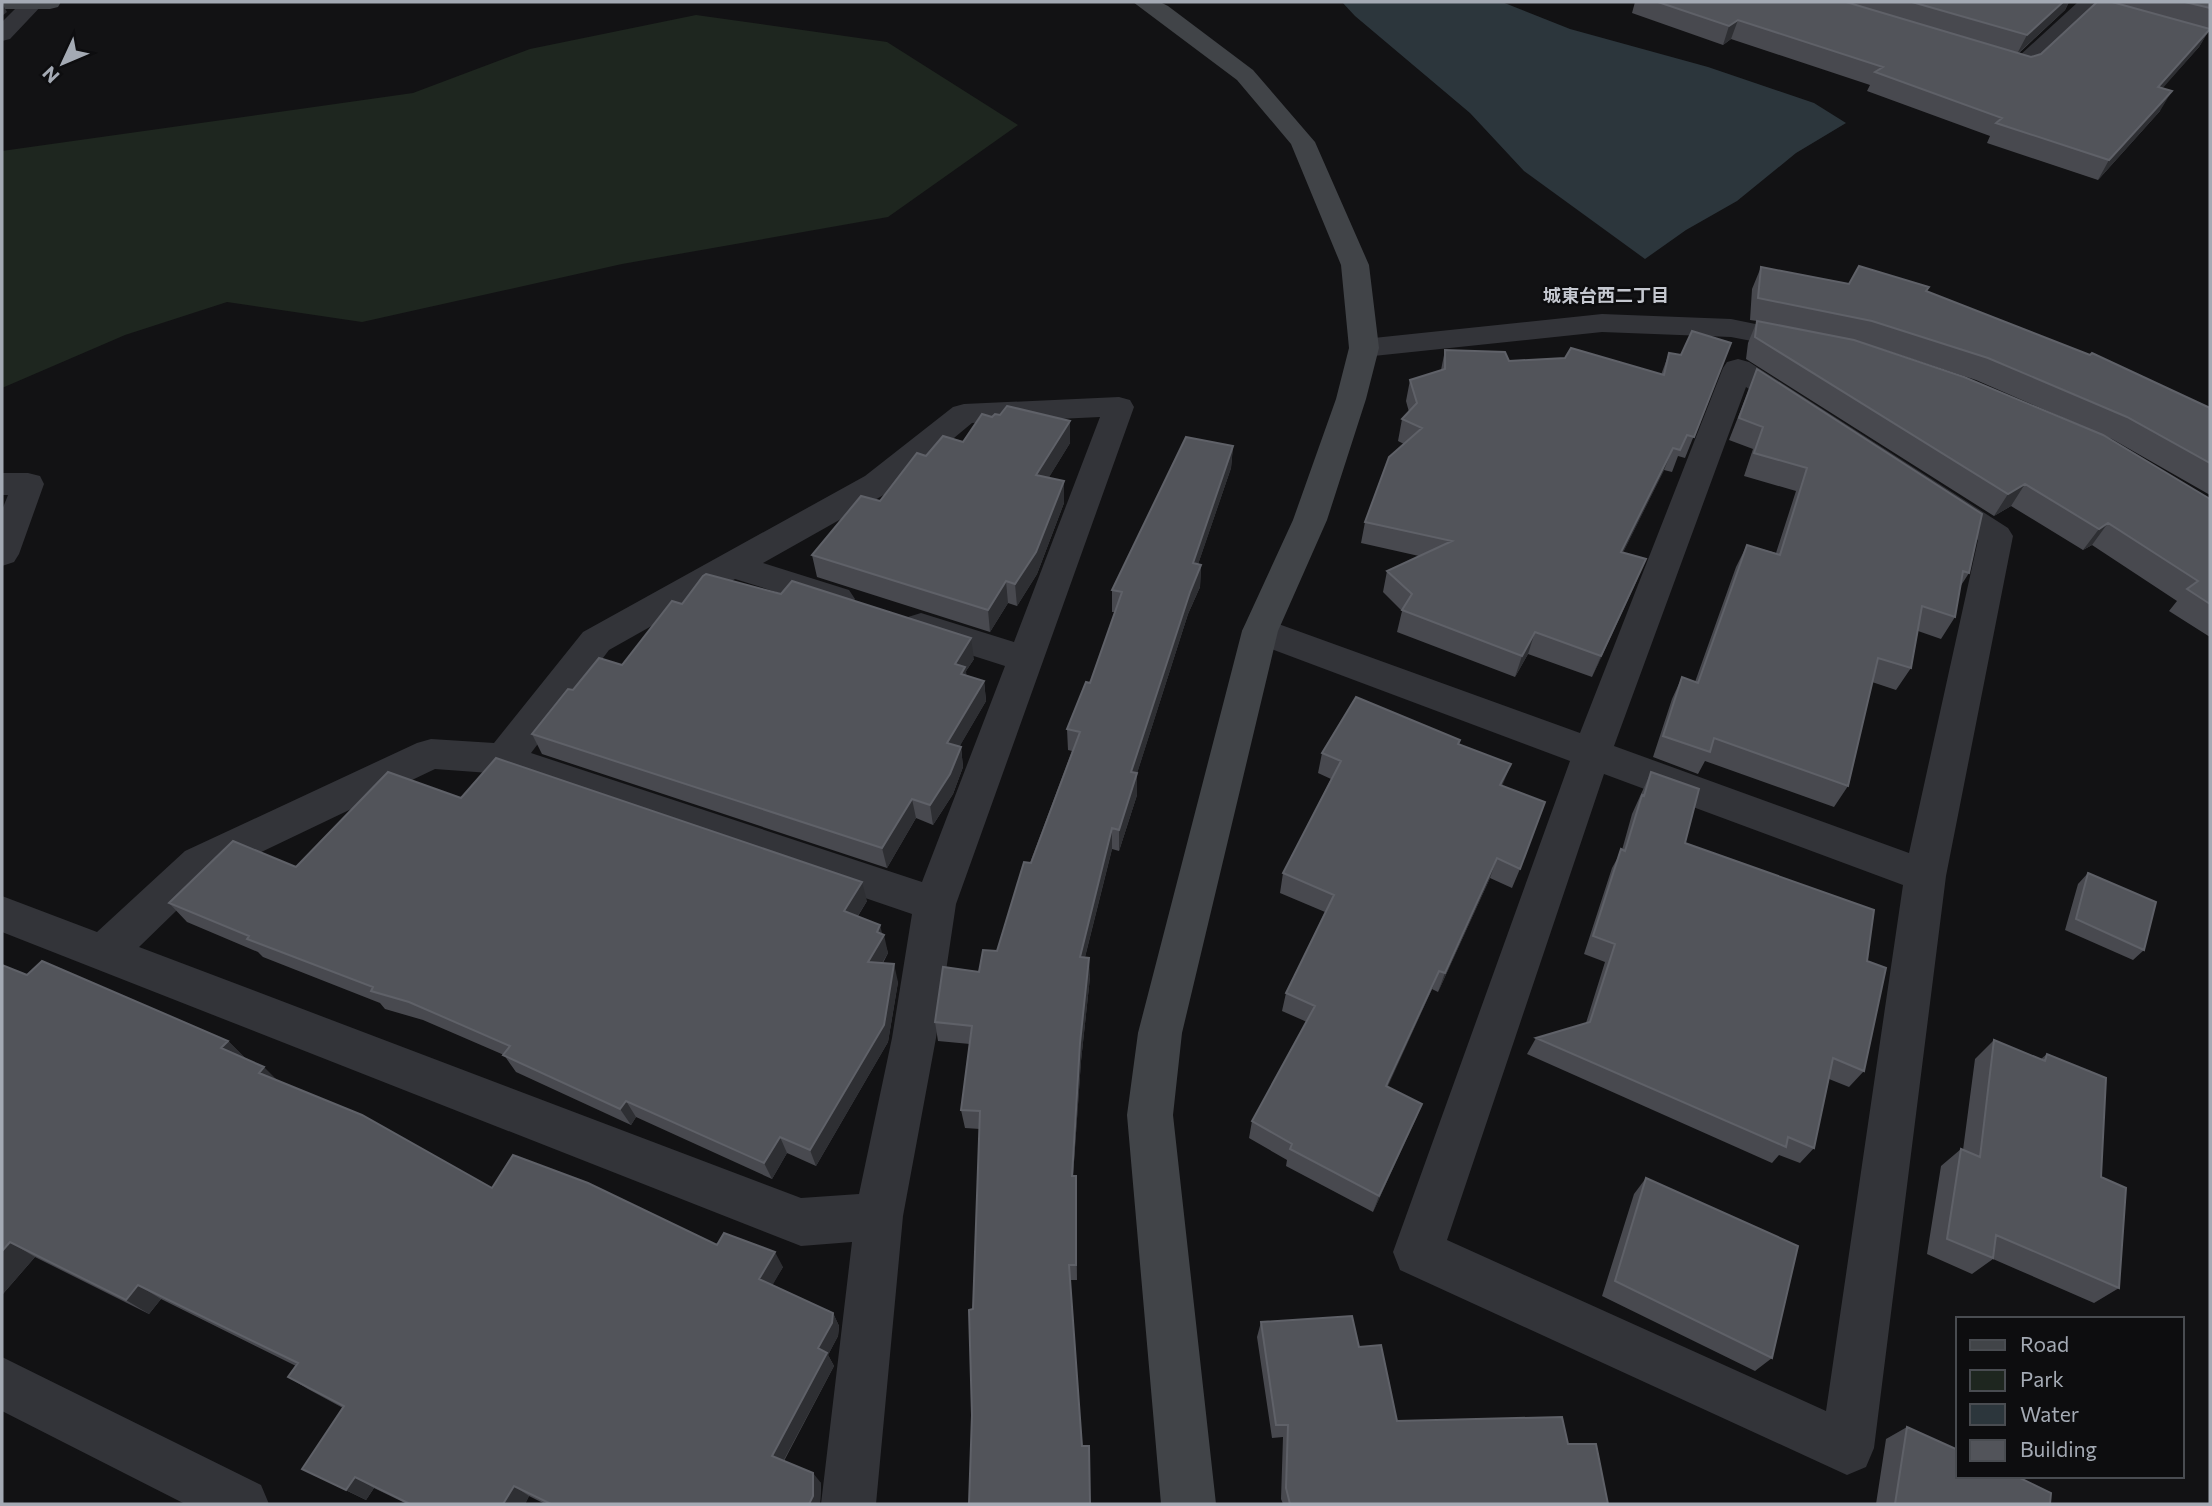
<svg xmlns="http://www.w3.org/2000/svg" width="2212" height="1506" viewBox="0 0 2212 1506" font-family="Commissioner,'Noto Sans JP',sans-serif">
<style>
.green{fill:#1e261f}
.water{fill:#2c363c}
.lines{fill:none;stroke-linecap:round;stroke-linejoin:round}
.street{fill:#333439;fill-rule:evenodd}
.secondary{fill:#414448;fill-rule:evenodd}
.wall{fill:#48494f}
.shaded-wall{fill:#2e2f33}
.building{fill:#52545a;stroke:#5f6168;stroke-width:2}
.labels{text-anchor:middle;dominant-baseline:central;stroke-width:5;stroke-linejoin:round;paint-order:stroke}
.far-neighbourhood-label{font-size:18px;font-weight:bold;fill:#c5c8d0;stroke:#0d0d0f}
</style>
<rect width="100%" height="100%" fill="#121214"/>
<path class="green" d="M696 15 887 42 1018 125 888 217 622 264 362 322 227 302 125 335 2 388V151L413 93 530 49Z"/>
<path class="water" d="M1342 2H1502L1570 29 1708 67 1814 103 1846 123 1796 153 1737 201 1686 230 1645 259 1524 171 1470 113 1355 16Z"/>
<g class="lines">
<path class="street" d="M22 2 44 3 10 39 2 41V22Z
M2078 2H2094L2097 6 2030 71 2022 73 1977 60 1973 55 1977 50 1985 48 2018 57Z
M1602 314 1731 319 1814 336 1819 342 1814 348 1804 351 1731 337 1602 332 1364 357 1354 354 1349 348 1354 342 1364 339Z
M1738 359 1749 362 2008 528 2013 536 1946 876 1874 1448 1866 1467 1847 1475 1400 1270 1393 1252 1570 761 1247 640 1242 631 1247 622 1260 618 1273 622 1580 733 1723 368 1727 362ZM1746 387 1978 540 1909 853 1614 746ZM1604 774 1903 885 1826 1411 1447 1240Z
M1119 397 1130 400 1134 407 956 904 936 1038 903 1216 876 1504H821L852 1242 801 1246 2 932V896L97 932 185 851 417 743 431 739 494 743 583 632 865 476 953 407 964 404ZM1100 417 1014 642 921 613 908 617 903 626 908 635 1005 666 922 882 531 753 609 650 735 579 837 611 849 608 855 599 849 590 763 563 889 492 972 423ZM435 769 503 774 912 914 892 1038 859 1194 801 1198 139 947 213 875Z
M2 473H28L40 476 44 484 19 554 14 562 2 566V510L8 495H2Z
M2 1357 261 1485 269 1504H185L2 1411Z"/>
<path class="secondary" d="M2 2H61L58 7 50 9H2Z
M1133 2H1160L1168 6 1253 70 1315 142 1369 265 1379 348 1366 399 1327 520 1278 631 1182 1033 1173 1115 1216 1504H1161L1127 1115 1138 1033 1242 631 1293 520 1336 399 1349 348 1341 265 1291 144 1237 80Z"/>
</g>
<path class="wall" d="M1635 2H2069L2065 10 2019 53 2031 57 2041 54 2097 2H2210V30H2209L2199 47 2162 88 2160 111 2098 180 1987 143 1990 136 1867 91 1870 85 1731 39 1723 45 1632 13Z
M1761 267 1849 284 1926 291 2210 408V495L2112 439 1976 380 1882 349 2210 499V637L2169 611 2177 601 2092 545 2083 550 2011 506 1994 516 1746 359 1748 343 1757 321 1750 320 1752 289Z
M1731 343 1685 458 1678 456 1672 472 1664 470 1623 552 1637 580 1592 677 1528 654 1515 677 1397 632 1402 611 1383 592 1387 571 1419 556 1361 543 1365 522 1404 444 1398 441 1402 419 1409 412 1406 401 1410 380 1441 370 1445 350 1509 361 1661 375 1669 353 1681 355Z
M1757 369 1969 573 1960 587 1955 617 1941 639 1918 631 1911 668 1896 690 1872 682 1848 786 1834 807 1705 761 1698 774 1653 757 1672 699 1682 677 1695 682 1736 567 1747 545 1776 553 1796 491 1744 476 1753 449 1729 440Z
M992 417 1070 421V443L1049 477 1064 503 1037 574 1017 606 1008 603 990 632 817 577 812 555 880 501 926 456 963 442Z
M1233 446 1231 468 1198 564 1201 565 1200 587 1188 614 1137 773V795L1119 851 1112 849 1085 957 1090 977 1081 1061 1073 1176 1076 1192 1077 1280H1070L1082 1446 1090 1504 972 1415 973 1309 980 1129 965 1128 961 1110 970 1044 938 1041 935 1022 997 951 1072 751 1068 750 1067 729 1090 683 1115 612H1112V590Z
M974 659 966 671V676L984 681 986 701 959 747H961L963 767 953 794 933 825 916 818 887 868 542 754 532 734 573 690 622 665Z
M1459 744 1502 786 1520 869 1512 888 1490 878 1438 992 1432 989 1387 1087 1422 1104 1373 1212 1286 1166 1287 1160 1249 1138 1252 1121 1307 1022 1282 1011 1286 993 1325 912 1280 893 1283 873 1331 779 1318 773 1322 753Z
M1651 772 1685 843 1867 961 1864 1071 1849 1087 1829 1079 1814 1148 1800 1163 1779 1155 1772 1163 1527 1054 1536 1038 1586 1023 1605 962 1584 954 1612 868 1622 850 1632 814Z
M461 798 867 901 858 916 882 934 888 953 883 963 898 982 888 1042 816 1166 787 1153 772 1179 636 1117 631 1125 516 1072 504 1055 423 1020 385 1009 380 1003 263 957 258 952 187 922 169 903 296 867Z
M2088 873 2144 950 2133 960 2065 930 2078 884Z
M2 965 27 975 228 1041 246 1059 277 1080 492 1188 717 1245 783 1267 772 1285 833 1313 839 1326 838 1336 828 1355 834 1366 784 1461 821 1483 820 1504H545L529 1496 525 1504H407L374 1488 366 1500 302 1469 343 1408 308 1389 288 1377 296 1366 161 1299 149 1314 35 1257 2 1295Z
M1994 1040 2041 1059 2047 1054 2101 1177 2119 1288 2094 1303 1993 1259 1972 1274 1927 1254 1941 1166 1961 1149 1963 1150 1975 1059Z
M1646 1178 1772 1358 1755 1371 1602 1296 1634 1194Z
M1261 1322 1359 1347 1397 1421 1568 1444 1608 1504H1283L1281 1499 1283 1437 1272 1438 1257 1337Z
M1907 1427 2050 1504H1876L1886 1439Z"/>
<path class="shaded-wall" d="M2063 2H2069L2065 10 2017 54 2027 35Z
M2 3 7 12 2 16Z
M1738 20 1731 39 1723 45 1729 26Z
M2210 29 2199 47 2147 106 2158 87Z
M2172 91 2160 111 2098 180 2109 160Z
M1070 421V443L1037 497 1036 475Z
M1233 446 1231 468 1191 585 1193 563Z
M1673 448 1664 470 1613 573 1621 552Z
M1064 481V503L1037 574 1017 606 1015 584Z
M2025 484 2011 506 1994 516 2008 494Z
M2108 523 2092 545 2083 550 2099 529Z
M1646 559 1637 580 1592 677 1601 656Z
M1201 565 1200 587 1188 614 1134 783 1137 773V795L1119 851V830L1131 772 1190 592Z
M1006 581 1008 603 990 632 988 610Z
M1535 632 1528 654 1515 677 1522 656Z
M971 638 974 659 966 671 968 687 955 664Z
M984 681 986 701 950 763 947 743Z
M961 747 963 767 953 794 933 825 930 805Z
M1511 764 1503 784 1493 806 1500 785Z
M912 799 916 818 887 868 882 848Z
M1112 828V849L1080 977V957Z
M1497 858 1490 878 1438 992 1445 973Z
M862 882 867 901 849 930 844 911Z
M880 925 883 937 884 935 888 953 872 980 868 962 877 932Z
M1089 958 1090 977 1081 1061 1072 1192V1176L1080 1043Z
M894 964 898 982 888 1042 816 1166 810 1150Z
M1439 971 1432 989 1380 1104 1386 1086Z
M228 1041 246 1059 240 1066 221 1048Z
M264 1067 282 1085 259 1073Z
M626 1101 636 1117 631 1125 620 1109Z
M1422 1104 1415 1121 1373 1212 1379 1196Z
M780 1137 787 1153 772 1179 764 1163Z
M10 1242 35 1257 2 1295V1251Z
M775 1252 783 1267 768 1293 759 1279Z
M138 1285 161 1299 149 1314 126 1300Z
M833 1313 839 1326 838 1336 828 1355 834 1366 780 1467 772 1456Z
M813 1473 821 1483 820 1504H809Z
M355 1477 374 1488 366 1500 346 1490Z
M514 1486 529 1496 525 1504H503Z"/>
<path class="building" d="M1658 2H1846L2031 57 2041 54 2097 2H2112L2210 29 2158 87 2172 91 2109 160 1996 123 2002 118 1875 72 1883 67 1738 20 1729 26Z
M1912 2H2063L2027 35Z
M2185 2H2210V8Z
M1859 266 1929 287 1926 291 2090 355 2092 353 2210 408V463L2127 417 1988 358 1872 321 1758 298 1761 267 1849 284Z
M1757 321 1854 340 1964 377 2103 435 2210 499V604L2187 589 2198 581 2108 523 2099 529 2025 484 2008 494 1755 337Z
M1692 331 1731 343 1694 437 1687 435 1680 450 1673 448 1621 552 1646 559 1601 656 1535 632 1522 656 1402 610 1412 594 1387 571 1452 541 1365 522 1389 457 1422 428 1402 419 1417 403 1410 380 1445 369V350L1505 352 1509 361 1565 358 1571 348 1664 375 1669 353 1681 355Z
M1757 369 1982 514 1969 573 1963 571 1955 617 1922 606 1911 668 1878 658 1848 786 1714 738 1710 752 1663 736 1682 677 1698 683 1747 545 1780 555 1807 468 1754 453 1763 427 1739 418Z
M1007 406 1070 421 1036 475 1064 481 1036 552 1015 584 1006 581 988 610 812 555 861 496 880 501 917 453 926 456 943 436 963 442 982 414 992 417 995 414 1000 415Z
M1186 437 1233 446 1193 563 1201 565 1190 592 1131 772 1137 773 1119 830 1112 828 1080 957 1089 958 1080 1043 1072 1176H1076V1265H1069L1082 1446H1089L1090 1504H969L972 1415 969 1310 973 1309 980 1111 961 1110 972 1026 935 1022 943 967 979 972 983 950 997 951 1024 862 1031 863 1080 732 1067 729 1086 682 1090 683 1122 592 1112 590Z
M706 574 781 594 792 581 971 638 955 664 965 667 961 674 984 681 947 743 961 747 950 774 930 805 912 799 882 848 532 734 568 689 573 690 599 658 622 665 672 601 682 604 703 576Z
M1356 697 1460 740 1458 744 1511 764 1500 785 1545 802 1520 869 1497 858 1445 973 1439 971 1386 1086 1422 1104 1379 1196 1290 1149 1292 1144 1252 1121 1315 1006 1286 993 1334 895 1283 873 1341 761 1322 753Z
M496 758 862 882 844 911 880 925 877 932 884 935 868 962 894 964 884 1025 810 1150 780 1137 764 1163 626 1101 620 1109 503 1055 510 1046 409 1002 371 991 373 987 247 939 249 936 169 903 233 841 296 867 388 772 461 798Z
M1651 772 1699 789 1685 843 1874 910 1867 961 1886 968 1864 1071 1833 1058 1814 1148 1788 1137 1786 1147 1536 1038 1590 1022 1615 944 1593 936 1621 849 1625 851 1642 795 1644 796Z
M2088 873 2156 902 2144 950 2076 919Z
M42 961 228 1041 221 1048 264 1067 259 1073 362 1115 492 1188 513 1155 588 1183 717 1245 724 1233 775 1252 759 1279 833 1313 832 1323 818 1348 827 1353 772 1456 813 1473V1496L809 1504H551L514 1486 503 1504H410L355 1477 346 1490 302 1469 344 1406 288 1377 298 1363 138 1285 126 1300 10 1242 2 1251V965L27 975Z
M1994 1040 2045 1061 2047 1054 2106 1078 2101 1177 2126 1188 2119 1288 1996 1235 1993 1258 1947 1239 1961 1149 1980 1157Z
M1646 1178 1798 1246 1772 1358 1615 1281Z
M1352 1316 1359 1347 1381 1345 1397 1421 1562 1417 1568 1444H1596L1608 1504H1290L1286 1488 1288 1425H1276L1261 1322Z
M1907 1427 1958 1450V1476H2016L2051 1493 2050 1504H1895Z"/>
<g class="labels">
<g class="far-neighbourhood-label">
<text x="1606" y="295">城東台西二丁目</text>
</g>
</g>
<rect width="2212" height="1506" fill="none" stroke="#a4aab4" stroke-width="7"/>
<rect x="1956" y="1317" width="228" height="161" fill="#0d0d0f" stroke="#494c51" stroke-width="2"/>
<rect x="1970" y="1340" width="35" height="10" fill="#414448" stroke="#494c51" stroke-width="2"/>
<text x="2020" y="1352" font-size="21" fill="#a4aab4">Road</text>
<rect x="1970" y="1370" width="35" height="21" fill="#1e261f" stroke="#494c51" stroke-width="2"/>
<text x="2020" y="1387" font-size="21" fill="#a4aab4">Park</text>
<rect x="1970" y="1404" width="35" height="21" fill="#2c363c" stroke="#494c51" stroke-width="2"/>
<text x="2020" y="1422" font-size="21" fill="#a4aab4">Water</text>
<rect x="1970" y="1440" width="35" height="21" fill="#52545a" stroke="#494c51" stroke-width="2"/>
<text x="2020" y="1457" font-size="21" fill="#a4aab4">Building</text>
<g transform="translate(63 63) rotate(226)" stroke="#0d0d0f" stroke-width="5" paint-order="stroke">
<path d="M0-5L12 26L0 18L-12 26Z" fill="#a4aab4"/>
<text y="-10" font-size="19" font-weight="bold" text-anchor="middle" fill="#a4aab4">N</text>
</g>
</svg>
